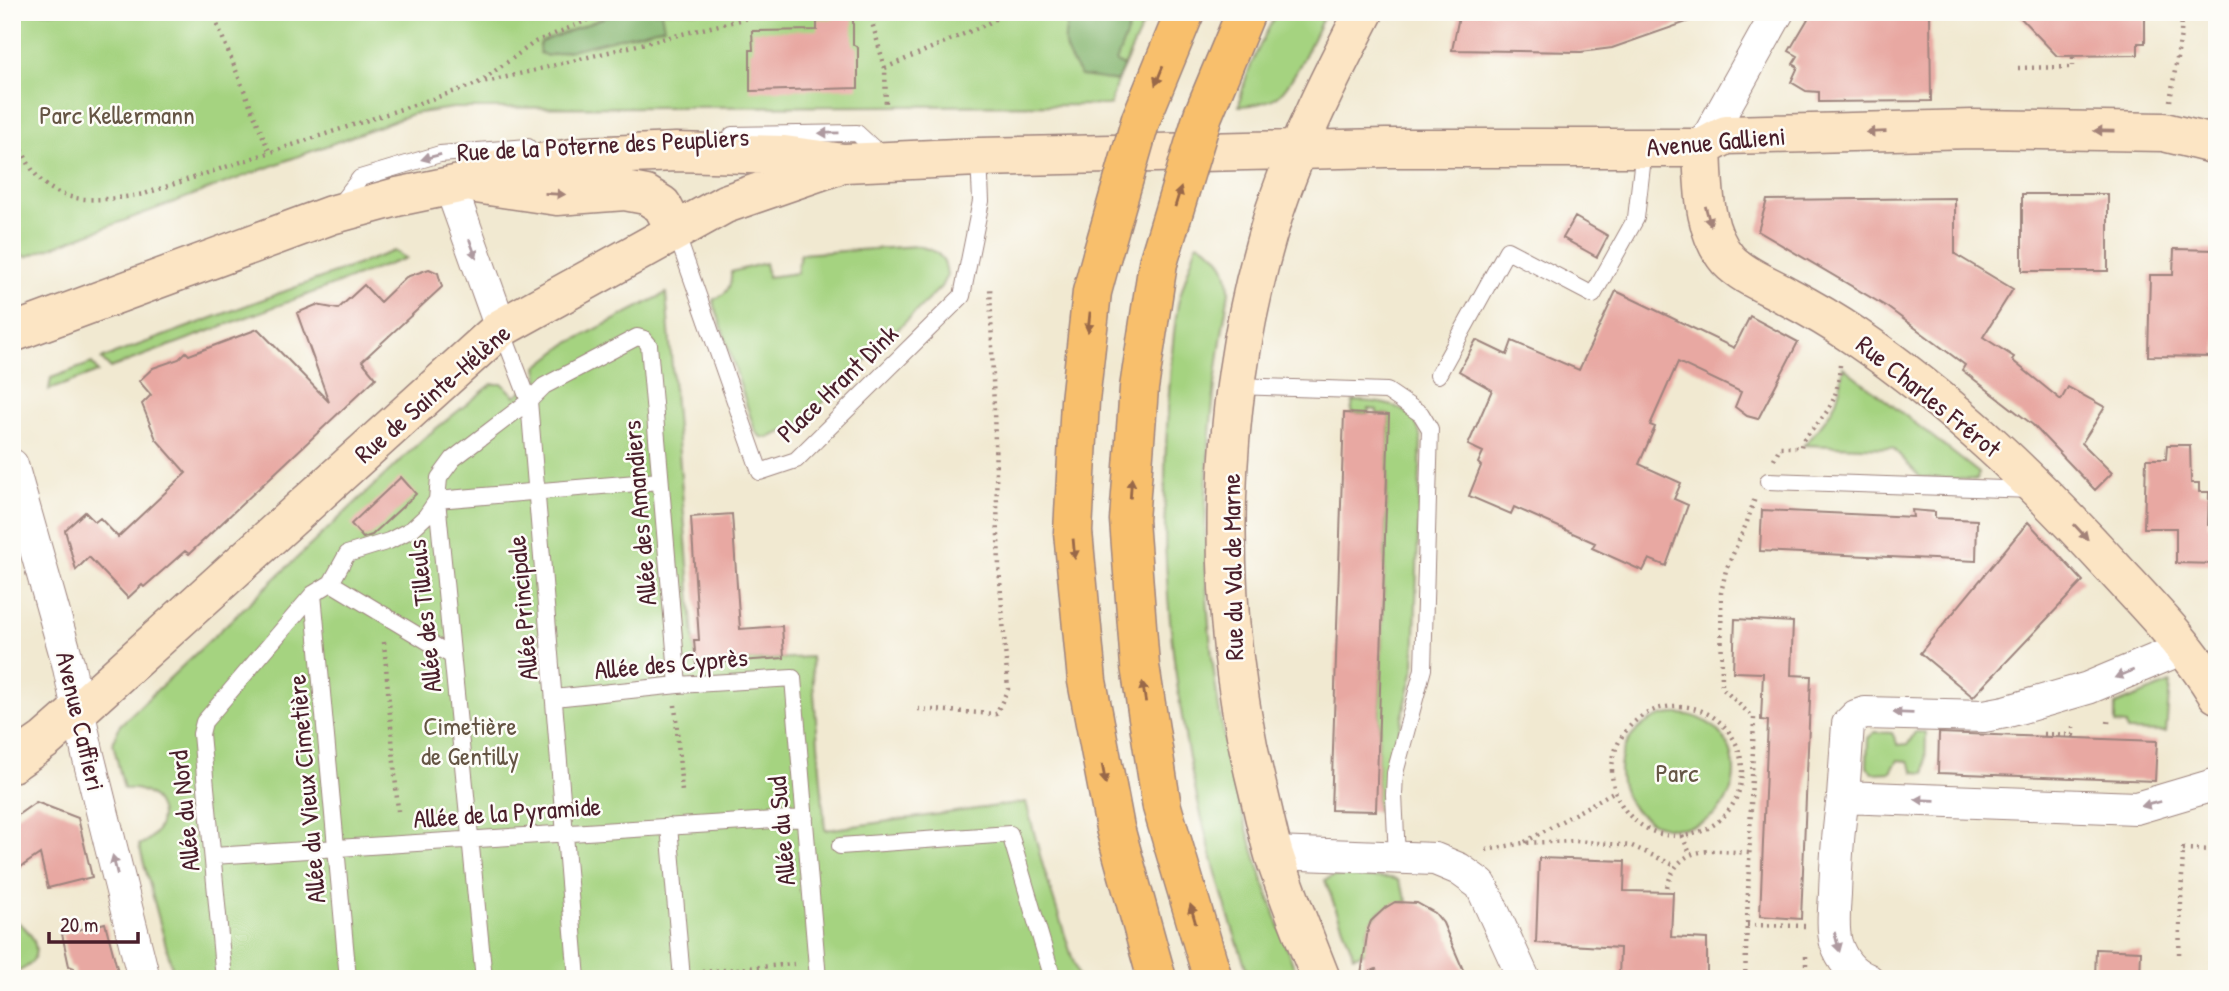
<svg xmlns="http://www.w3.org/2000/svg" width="2229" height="991" viewBox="0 0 2229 991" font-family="'Patrick Hand',sans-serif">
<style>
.green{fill:#a5d380;stroke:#787956;stroke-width:2}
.forest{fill:#84b56e;stroke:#676a4c;stroke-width:2}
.building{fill:#e8a8a2}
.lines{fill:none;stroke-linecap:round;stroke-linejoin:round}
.lane-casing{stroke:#9e847e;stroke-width:18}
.street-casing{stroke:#9e847e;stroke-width:34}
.secondary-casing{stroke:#9e847e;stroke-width:41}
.highway-casing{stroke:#9e847e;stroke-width:41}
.path{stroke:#9e847e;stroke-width:4.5;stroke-dasharray:2 5;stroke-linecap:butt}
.lane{stroke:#fff;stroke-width:16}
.street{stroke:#fff;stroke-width:32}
.secondary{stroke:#fce5c4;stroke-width:38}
.highway{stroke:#f8bf6c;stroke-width:38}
.highway-bridge-casing{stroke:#9e847e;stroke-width:41;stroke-linecap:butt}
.highway-bridge{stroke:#f8bf6c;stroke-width:38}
.oneway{fill:#986748}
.oneway2{fill:#a38278}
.oneway3{fill:#ae9aa0}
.labels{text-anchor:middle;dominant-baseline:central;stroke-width:5;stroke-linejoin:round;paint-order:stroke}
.park-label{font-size:26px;fill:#655544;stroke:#fdfcf7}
.street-label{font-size:26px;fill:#4a1f2b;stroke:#fdfcf7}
</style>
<rect width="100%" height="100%" fill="#fdfcf7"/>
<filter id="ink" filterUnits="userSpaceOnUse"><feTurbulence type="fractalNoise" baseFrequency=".0143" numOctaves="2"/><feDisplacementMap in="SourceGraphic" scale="14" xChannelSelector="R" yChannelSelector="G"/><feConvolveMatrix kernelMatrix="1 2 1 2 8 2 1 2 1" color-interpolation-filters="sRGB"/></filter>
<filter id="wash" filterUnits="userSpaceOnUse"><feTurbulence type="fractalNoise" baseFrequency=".00686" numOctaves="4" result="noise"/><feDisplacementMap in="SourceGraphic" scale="28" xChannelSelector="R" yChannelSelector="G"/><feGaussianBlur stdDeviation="1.57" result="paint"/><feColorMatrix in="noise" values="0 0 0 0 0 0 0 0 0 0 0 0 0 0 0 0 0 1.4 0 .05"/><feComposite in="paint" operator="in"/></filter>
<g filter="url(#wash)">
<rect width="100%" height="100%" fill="#f1e9d1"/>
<path class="green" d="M12 12H1149L1117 81 1110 105 453 108 412 114 26 257 12 248Z
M1277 12H1326C1315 33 1294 85 1276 97 1265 104 1251 105 1239 106 1244 73 1262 41 1277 12Z
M1197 243C1220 251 1229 269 1229 292 1200 452 1195 607 1230 766 1247 839 1273 909 1298 979H1250C1184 798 1154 602 1168 409 1170 375 1172 338 1178 304 1183 283 1191 263 1197 243Z
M917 246C935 250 945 254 947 275L941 287 800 425 768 438 761 437 755 431 713 300C727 294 732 287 731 272L765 263 768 277 797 273 800 254Z
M394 251 406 258 110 368 101 359Z
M666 293 696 663 811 657 825 830 1026 802 1043 866 1079 979H175L139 845C176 829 163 785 124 789L113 743 120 725 423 439 492 384H503L515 396 539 378 537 367 565 345Z
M92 363 98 372 49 390 51 378Z
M1843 367 1979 473 1977 480 1920 477 1893 448 1804 445C1829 416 1840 406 1843 367Z
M1353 401C1373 401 1404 403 1415 422 1418 426 1419 433 1421 438L1414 669 1387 780 1385 794 1387 811H1376L1389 415 1377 414V410L1369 409V414L1351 413Z
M2170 683 2166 732 2127 731 2126 725 2115 724V705Z
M1620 771a57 57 0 1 1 114 0a57 57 0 1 1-114 0Z
M1875 732 1892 733 1898 745 1908 744 1915 732H1926L1925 773 1914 772 1908 761 1898 760 1891 772 1873 773 1867 767 1868 738Z
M1334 876 1391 878 1398 880 1408 902C1381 903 1362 923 1367 951L1354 956 1326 883 1325 880Z
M12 919C27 926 43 945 32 962 28 968 19 971 12 974Z"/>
<path class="forest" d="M618 12H661L664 27 547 56 540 53 539 47 541 42Z
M1071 12H1135L1116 62 1124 66 1117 81 1081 76C1063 51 1060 42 1071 12Z"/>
<g id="blocks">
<path class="building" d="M842 12H853V44L858 48V88L750 91V50H753L752 31 817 30V19H834Z
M1460 12H1706L1707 15 1612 48 1581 52 1452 50Z
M1812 12H1930L1931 101 1819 102V92L1806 91 1791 82 1798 67 1793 64 1798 56 1789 51Z
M2015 12H2145V43H2138V55L2057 56Z
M2022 194H2108V271H2022Z
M1955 198V254L2013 289 1983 337 2014 357 2012 360 2061 400 2068 387 2105 407 2082 443 2112 473 2095 490 2033 425 1962 370 1965 365 1887 307 1758 231 1767 200Z
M1575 217 1608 236 1597 257 1563 238Z
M2174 249 2217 250V357L2148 356 2150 275H2173Z
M429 269 438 273 442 287 362 361 376 378 189 554 185 551 144 587 142 585 128 598 89 557 76 570 65 530 85 512 95 522 100 518 118 537 186 473 156 439 142 404 151 395 139 381 153 368 179 359 186 352 189 355 258 329 329 402 297 313 316 305 338 309 364 285 380 302 406 277Z
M1616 291 1734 348 1750 316 1798 342 1758 419 1747 416 1735 407 1741 392 1678 362 1650 425 1655 427 1639 464 1681 483 1674 499 1688 505 1666 566 1649 559 1643 571 1592 548 1595 543 1514 507 1511 514 1469 496 1481 466 1478 463 1483 452 1468 445 1492 390 1459 371 1476 340 1507 355 1512 341 1579 370Z
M1344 413 1389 415 1376 811 1331 810Z
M2167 445H2190L2191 483H2199V492H2209L2208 525H2217V564L2176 563V528H2144L2146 459H2166Z
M401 477 416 494 372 535 363 538 351 524Z
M1762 510 1913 517 1912 510 1935 512V518L1977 520 1976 561 1760 551Z
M732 514 740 629 782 626 784 658 696 664 694 640H699L691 517Z
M2028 522 2083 581 1973 697 1920 653Z
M1735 619 1793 622 1791 675 1811 676 1801 919 1760 916 1768 721 1761 720 1763 673 1733 672Z
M1939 733 2157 741 2155 781 1938 773Z
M36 802 78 818 92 877 48 888 40 854 12 873V819Z
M1539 858 1625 861 1624 891 1673 892 1671 937 1707 939V979H1619L1620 948 1536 943Z
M1395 902 1417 903 1435 913 1443 923 1467 979H1379L1376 969 1361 975 1368 929 1371 921 1385 908Z
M105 923 120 979H77L74 968 69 966 62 934Z
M2096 949 2141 951 2140 979H2095Z"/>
</g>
</g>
<g filter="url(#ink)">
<use href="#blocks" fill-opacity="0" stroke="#9e847e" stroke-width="2"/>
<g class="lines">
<defs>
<path id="lane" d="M732 135 857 133 882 156
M339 205 360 178 440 154 528 147
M675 230 760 472 796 460 962 296 981 201 979 157
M501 328 529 401 577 979
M1438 375 1507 250 1593 295 1636 218 1644 149
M1235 386 1387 391 1421 414 1430 429 1423 669 1395 773 1394 795 1397 857
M1768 481 2032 490
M331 583 452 656
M313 594 348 979
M554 698 678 685 793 678 818 979
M669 826 682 979
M840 846 1010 834 1053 979
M213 856 805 818
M224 979 201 734 204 722 313 594 331 583 347 554 389 541 412 529 426 516 437 500 439 478 453 459 529 401 544 386 637 337 644 339 649 345 678 685
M484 979 437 500 660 481"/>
<path id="street" d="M1702 148 1778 12
M450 185 501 328
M12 465 68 663 88 755 144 979
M1843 797 1848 724 1856 716 1865 713 1984 716 2005 712 2088 688 2186 647
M1274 853 1435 859 1459 869 1481 885 1524 979
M1867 979C1852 973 1841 959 1836 943 1832 928 1834 910 1835 894 1836 861 1838 830 1843 797L2136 808 2217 784"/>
<path id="secondary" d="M1702 148C1704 185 1702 230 1728 260 1743 276 1768 285 1787 296 1810 308 1834 322 1856 337 1953 403 2037 484 2116 571 2152 610 2189 648 2217 694
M476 184 557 196 625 191 646 195 662 205 675 230
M12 333 331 215 397 197 464 183 493 170 585 156 676 152 784 155 844 163 979 157 1386 148H1702L1726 135 1974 129 2164 132 2217 145
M12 763 45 740 78 711 501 328 725 204 835 166
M1321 979C1305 938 1288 897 1274 855 1268 835 1264 814 1259 794 1211 603 1216 397 1275 210 1298 141 1331 76 1364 12"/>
<path id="highway" d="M1102 255 1092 292 1080 401 1073 532 1087 681 1115 828 1157 979
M1158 263 1139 388 1129 520 1140 666 1162 807 1213 979"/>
</defs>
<use href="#lane" class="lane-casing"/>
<use href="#street" class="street-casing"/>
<use href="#secondary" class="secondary-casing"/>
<use href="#highway" class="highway-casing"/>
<path class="path" d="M212 12 269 151
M869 12 885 68 886 106
M885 68 987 24 1006 12
M2018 68 2073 67V56
M478 83 535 42 607 12
M2170 101 2181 34 2182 12
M12 116C31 199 65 208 144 194L474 85 772 12
M1774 459 1780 447H1801L1802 441C1828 412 1837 405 1840 365
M384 642 398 811
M675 705 682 792
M1612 771a65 65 0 1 1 130 0a65 65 0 1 1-130 0Z
M918 709 996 714 1008 689 999 567 990 285
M2108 723 2109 717
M2044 734 2073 735V726
M1682 836 1690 853
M1525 842 1615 791
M1486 850 1523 843 1576 841 1632 846 1676 866
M2215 850 2214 874H2217
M1667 887C1679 842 1712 851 1750 853
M1747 925 1806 926
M2179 954 2183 849 2217 850
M702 972 794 964
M1745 979 1754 718 1722 688 1721 593 1726 570 1747 522 1755 498
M1806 979V955"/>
<use href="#lane" class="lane"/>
<use href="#street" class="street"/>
<use href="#secondary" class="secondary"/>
<use href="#highway" class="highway"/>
<defs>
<path id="highway-bridge" d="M1102 255 1141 119 1185 12
M1158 263 1203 115 1246 12"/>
</defs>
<use href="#highway-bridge" class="highway-bridge-casing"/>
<use href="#highway-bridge" class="highway-bridge"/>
</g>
<defs><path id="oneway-solid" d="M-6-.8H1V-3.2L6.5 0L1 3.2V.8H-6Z" transform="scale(1.75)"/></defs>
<g class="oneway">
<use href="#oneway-solid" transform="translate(1159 76) rotate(112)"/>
<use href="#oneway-solid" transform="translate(1178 197) rotate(-73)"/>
<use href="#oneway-solid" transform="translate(1089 322) rotate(96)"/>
<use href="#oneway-solid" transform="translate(1131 488) rotate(-86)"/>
<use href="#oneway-solid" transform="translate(1074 549) rotate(85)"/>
<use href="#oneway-solid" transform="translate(1144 692) rotate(-99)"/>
<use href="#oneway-solid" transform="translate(1104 774) rotate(79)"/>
<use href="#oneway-solid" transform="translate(1193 914) rotate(-106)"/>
</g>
<g class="oneway2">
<use href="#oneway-solid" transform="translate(2104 131) rotate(-179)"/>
<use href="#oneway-solid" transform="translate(1876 132) rotate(178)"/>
<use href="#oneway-solid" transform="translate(555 194) rotate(3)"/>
<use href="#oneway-solid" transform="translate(1708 216) rotate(75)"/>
<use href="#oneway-solid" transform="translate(2081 532) rotate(47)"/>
</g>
<g class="oneway3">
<use href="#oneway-solid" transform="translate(829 133) rotate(179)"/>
<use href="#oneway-solid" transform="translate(431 157) rotate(165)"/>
<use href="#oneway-solid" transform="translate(473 249) rotate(70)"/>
<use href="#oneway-solid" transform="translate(2124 674) rotate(158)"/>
<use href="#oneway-solid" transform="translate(1903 713) rotate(-178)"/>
<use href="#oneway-solid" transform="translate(1925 800) rotate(-178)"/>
<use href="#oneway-solid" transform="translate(2151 804) rotate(166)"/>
<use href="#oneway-solid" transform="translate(115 865) rotate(-104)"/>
<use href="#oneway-solid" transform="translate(1837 942) rotate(75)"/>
</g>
</g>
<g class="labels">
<g class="park-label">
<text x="117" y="114">Parc Kellermann</text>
<text x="470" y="725">Cimetière<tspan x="470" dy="30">de Gentilly</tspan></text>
<text x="1677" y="772">Parc</text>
</g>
<g class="street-label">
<text transform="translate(1716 141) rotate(-5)">Avenue Gallieni</text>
<text transform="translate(603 144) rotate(-3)">Rue de la Poterne des Peupliers</text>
<text transform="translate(837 383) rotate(-44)">Place Hrant Dink</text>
<text transform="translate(432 393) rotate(-41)">Rue de Sainte-Hélène</text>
<text transform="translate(1929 396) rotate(39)">Rue Charles Frérot</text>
<text transform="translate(639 513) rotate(-95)">Allée des Amandiers</text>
<text transform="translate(1232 567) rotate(-91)">Rue du Val de Marne</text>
<text transform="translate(522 608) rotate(-95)">Allée Principale</text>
<text transform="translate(424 616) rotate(-96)">Allée des Tilleuls</text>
<text transform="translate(671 663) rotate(-5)">Allée des Cyprès</text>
<text transform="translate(81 721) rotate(77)">Avenue Caffieri</text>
<text transform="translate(306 789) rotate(-95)">Allée du Vieux Cimetière</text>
<text transform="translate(184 811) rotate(-96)">Allée du Nord</text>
<text transform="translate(507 812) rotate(-4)">Allée de la Pyramide</text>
<text transform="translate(781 831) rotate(-95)">Allée du Sud</text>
</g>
</g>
<rect width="2229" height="991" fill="none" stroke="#fdfcf7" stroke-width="42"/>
<path d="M49 932v10h89v-10" fill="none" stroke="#4a1f2b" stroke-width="3.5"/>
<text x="60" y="932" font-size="21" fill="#4a1f2b" stroke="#fdfcf7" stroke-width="5" paint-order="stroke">20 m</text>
</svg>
